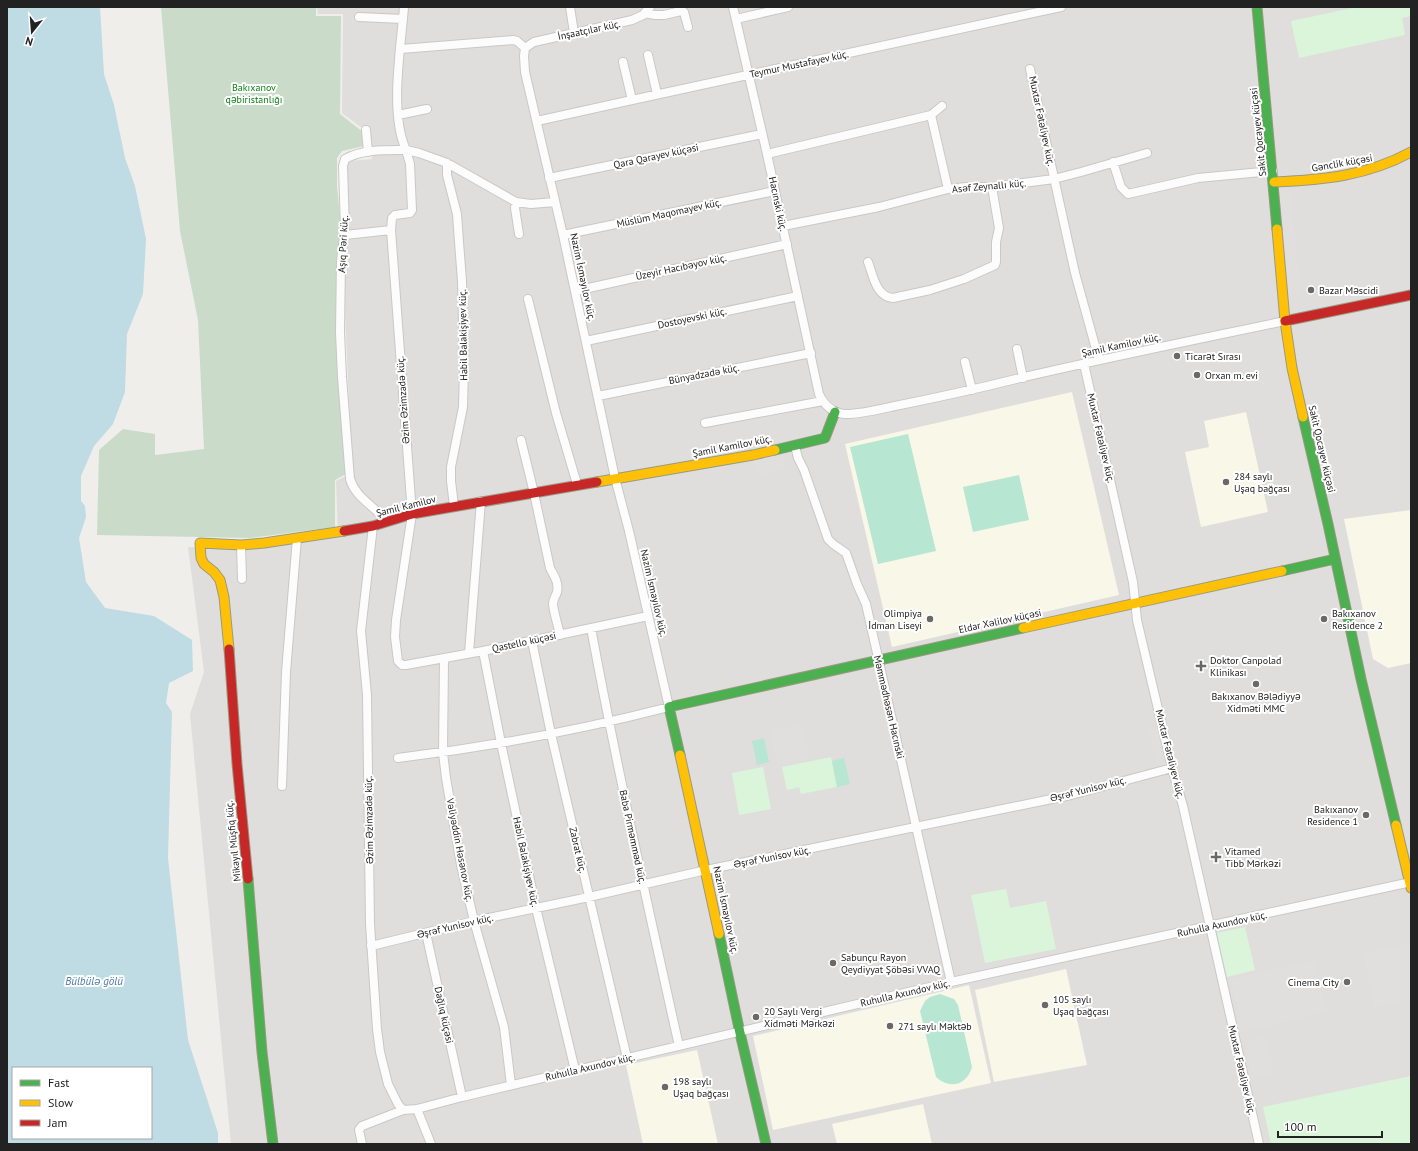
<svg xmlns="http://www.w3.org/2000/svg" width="1418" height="1151" viewBox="0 0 1418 1151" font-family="'PT Sans',sans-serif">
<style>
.residential{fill:#dfdedc}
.education{fill:#f8f7e8}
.cemetery{fill:#cadbca}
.park{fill:#daf5da}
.pitch{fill:#b7e6d2}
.parking{fill:#e0dfde}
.water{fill:#bfdbe3;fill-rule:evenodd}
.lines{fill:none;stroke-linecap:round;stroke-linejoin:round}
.street-casing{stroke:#c9c8c7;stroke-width:10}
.fast-casing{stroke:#999a82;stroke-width:11}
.slow-casing{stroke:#999a82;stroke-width:11}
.jam-casing{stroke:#999a82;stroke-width:11}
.street{stroke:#fdfcfc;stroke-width:8}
.fast{stroke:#4caf50;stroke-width:9}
.slow{stroke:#ffc107;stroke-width:9}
.jam{stroke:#c62828;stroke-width:9}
.poi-dot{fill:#6a6968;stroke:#fff;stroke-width:1.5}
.labels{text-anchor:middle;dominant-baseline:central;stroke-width:4;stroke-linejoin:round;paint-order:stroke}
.street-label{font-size:10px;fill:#222;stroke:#fff}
.park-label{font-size:10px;fill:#0c8416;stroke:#fff}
.poi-label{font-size:10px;fill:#222;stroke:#fff;text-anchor:start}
.water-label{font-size:11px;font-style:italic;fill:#4a7aab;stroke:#fff}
</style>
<rect width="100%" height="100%" fill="#f0eeeb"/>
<path class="residential" d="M317 7H1411V1144H231L190 714 204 672 188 547 252 549 338 536 336 481 352 473 343 263 346 164 349 161 372 159 370 127 362 128 342 113 343 14H318Z"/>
<path class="education" d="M1072 392 1119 595 892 647 845 444Z
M1246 412 1268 512 1201 527 1185 452 1209 447 1204 421Z
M1411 510V663L1388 668 1373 659 1344 519Z
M1066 969 1087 1065 994 1082 975 990Z
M969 985 991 1083 773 1130 753 1036Z
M697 1050 718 1144H643L626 1065Z
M923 1104 932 1144H837L832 1124Z"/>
<path class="cemetery" d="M161 7H316V16H341L340 114 363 132 364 146 342 151 337 158V186L342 236 346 474 335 480V527L251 538 97 535 99 450 123 429 155 434V455L204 449 198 320 180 231Z"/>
<path class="park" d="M1357 7H1411V16L1402 18 1405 35 1299 58 1291 21Z
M831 757 837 787 801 794 799 787 787 790 782 767Z
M763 767 771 809 739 815 732 773Z
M1006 889 1010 908 1046 901 1056 949 985 963 971 895Z
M1245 927 1255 970 1227 977 1217 933Z
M1411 1076V1144H1271L1263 1107Z"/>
<path class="pitch" d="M908 434 936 551 878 564 850 447Z
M1019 475 1029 520 973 532 963 487Z
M764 738 769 762 757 765 752 741Z
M844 758 850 784 837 787 832 761Z
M940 994 954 999 958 1005 972 1067C967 1085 950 1090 936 1077L920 1011 925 1001 930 997Z"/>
<path class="parking" d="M1290 193 1301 293 1290 295 1280 194Z
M780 448 785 469 757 475 753 455Z
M802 725 809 758 778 764 771 731Z
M1158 727 1167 767 1158 769 1148 729Z
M1411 944V1000L1375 1008 1364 953Z
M1314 960 1326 1012 1242 1032 1230 979Z
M1266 1037 1274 1073 1252 1078 1245 1042Z"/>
<path class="water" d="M7 7H100L104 74 114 105 125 158 135 186 146 239 143 294 127 334 125 392 113 424 94 446 81 476V501L85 506 86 517 79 538 86 582 105 608 154 616 192 640 193 671 169 683 166 703 172 712 168 858 188 1040 218 1133V1144H7ZM13 1068H151V1138H13Z"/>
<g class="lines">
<defs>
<path id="street" d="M570 7 574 33
M733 7 767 154 819 394C824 405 831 412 844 414 857 415 881 409 895 406 935 398 976 389 1016 379 1105 358 1195 340 1285 321
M645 13 655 15H664L681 11 684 12 688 27
M359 17 403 19
M736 19 788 7
M525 48 534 42 632 20 643 15 650 7
M401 49 513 40 517 41 525 48
M648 55 657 94
M623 62 632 100
M1030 69 1075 273 1099 360
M398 115 427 109
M931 115 942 106
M537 121 632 100 1061 7
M366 130 368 152
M406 150 410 164 412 210 410 213 395 215 392 218 391 230 412 514 396 620 395 637 398 661 402 665H406L483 651 648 616
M406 150 419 153 447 163 516 202 531 204 555 202
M767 154 931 115 948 189
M1113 162 1121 187 1128 194 1198 178 1273 171
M447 163V175L457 214 459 242 462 281 464 369 463 407 451 467V481L454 506
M549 178 762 134
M516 202 515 208 519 234
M783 226 879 207 948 189 966 187H992L1054 179 1081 172 1147 153
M345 235 391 230
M563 235 775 191
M868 262C873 275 876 297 893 298L930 290 964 279 995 265 996 262V242L999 228 992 187
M575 291 787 244
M528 299 556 413 577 484
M586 341 798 296
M1017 349 1023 378
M965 362 972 390
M1084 364 1133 582 1137 620 1141 637 1172 768 1183 806 1259 1144
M598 396 811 353
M705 423 823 401
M521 440 534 493 550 568C554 576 559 582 557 592 556 596 553 599 553 604 554 614 558 625 560 635
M795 446 798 458 804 470 828 539 833 544 846 553 857 584 866 604 951 982
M386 522C376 506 356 499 350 479L342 377 340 332 341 261 345 229 343 166 345 159C363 149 386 150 406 150 389 112 401 48 404 7
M373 526 361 631 367 695 370 924 377 1029 380 1052 388 1084 398 1104 403 1110
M241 545 242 579
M591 628C617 768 648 907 679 1046
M532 641 551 734 627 1058
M483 651 501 743 536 908 575 1070
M469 653 481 501
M444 659 443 753 446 778 461 865 474 921 504 1027 511 1085
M398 758C489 747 580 730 669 707L629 531 615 478 563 235 525 72 524 56 525 48
M282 786 286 672 297 538
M426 933 462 1097
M371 946 474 921 589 897 706 870 1071 795 1172 768
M417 1109 431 1144
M362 1144 359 1130 362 1126 403 1110 417 1109 462 1097 951 982 1411 882"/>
<path id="fast" d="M1257 7 1277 229
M1303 417 1328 524 1361 679 1396 825
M775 450 825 438 835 412
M1282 571 1335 559
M680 755 669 707 1023 628
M248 879 262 1052 273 1144
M719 934 740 1033 766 1144"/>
<path id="slow" d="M1274 182C1323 180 1367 176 1411 152
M1277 229 1285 321 1292 368 1303 417
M597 482 753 455 775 450
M1023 628 1282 571
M229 649 224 597 220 580 214 572 204 564 201 558 200 543 241 545 264 543 344 531
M680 755 719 934
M1396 825 1411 888"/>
<path id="jam" d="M1285 321 1411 295
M344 531 373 526 412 514 597 482
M229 649 237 764 248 879"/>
</defs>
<use href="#street" class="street-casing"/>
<use href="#fast" class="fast-casing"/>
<use href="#slow" class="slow-casing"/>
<use href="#jam" class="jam-casing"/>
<use href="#street" class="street"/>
<use href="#fast" class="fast"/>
<use href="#slow" class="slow"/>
<use href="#jam" class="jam"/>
</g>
<g class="poi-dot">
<circle cx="1311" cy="290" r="4"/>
<circle cx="1177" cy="356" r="4"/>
<circle cx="1197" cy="375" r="4"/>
<circle cx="1226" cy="482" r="4"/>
<circle cx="930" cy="619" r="4"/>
<circle cx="1324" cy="619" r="4"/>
<path d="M1199 660h4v4h4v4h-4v4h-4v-4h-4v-4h4z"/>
<circle cx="1256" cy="684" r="4"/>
<circle cx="1366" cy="815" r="4"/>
<path d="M1214 851h4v4h4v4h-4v4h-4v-4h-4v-4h4z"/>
<circle cx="833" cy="963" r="4"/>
<circle cx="1347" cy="982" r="4"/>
<circle cx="1045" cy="1005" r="4"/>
<circle cx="756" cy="1017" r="4"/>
<circle cx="890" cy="1026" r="4"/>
<circle cx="665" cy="1087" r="4"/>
</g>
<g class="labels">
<g class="street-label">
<text transform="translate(589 30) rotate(-12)">İnşaatçılar küç.</text>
<text transform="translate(799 64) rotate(-12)">Teymur Mustafayev küç.</text>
<text transform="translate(1042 121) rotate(78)">Muxtar Fətəliyev küç.</text>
<text transform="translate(1258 132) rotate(-96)">Sakit Qocayev küçəsi</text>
<text transform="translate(656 156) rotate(-12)">Qara Qarayev küçəsi</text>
<text transform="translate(1342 163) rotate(-10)">Gənclik küçəsi</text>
<text transform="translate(989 186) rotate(-5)">Asəf Zeynallı küç.</text>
<text transform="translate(778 204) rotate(78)">Hacınski küç.</text>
<text transform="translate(669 213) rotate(-12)">Müslüm Maqomayev küç.</text>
<text transform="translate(343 244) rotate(-87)">Aşıq Pəri küç.</text>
<text transform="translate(681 267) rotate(-12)">Üzeyir Hacıbəyov küç.</text>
<text transform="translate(583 277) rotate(78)">Nazim İsmayılov küç.</text>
<text transform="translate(692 318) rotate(-12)">Dostoyevski küç.</text>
<text transform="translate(463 335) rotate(-91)">Habil Balakişiyev küç.</text>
<text transform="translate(1121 345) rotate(-12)">Şamil Kamilov küç.</text>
<text transform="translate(704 374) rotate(-11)">Bünyadzadə küç.</text>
<text transform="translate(403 400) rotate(-94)">Əzim Əzimzadə küç.</text>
<text transform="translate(1101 438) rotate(77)">Muxtar Fətəliyev küç.</text>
<text transform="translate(732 446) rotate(-11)">Şamil Kamilov küç.</text>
<text transform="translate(1322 449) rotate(77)">Sakit Qocayev küçəsi</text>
<text transform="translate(406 506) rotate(-14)">Şamil Kamilov</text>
<text transform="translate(654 593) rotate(77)">Nazim İsmayılov küç.</text>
<text transform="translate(1000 621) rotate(-12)">Eldar Xəlilov küçəsi</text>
<text transform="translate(524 642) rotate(-12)">Qastello küçəsi</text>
<text transform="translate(889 707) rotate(77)">Məmmədhəsən Hacınski</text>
<text transform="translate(1170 754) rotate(76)">Muxtar Fətəliyev küç.</text>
<text transform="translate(1088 789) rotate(-14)">Əşrəf Yunisov küç.</text>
<text transform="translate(369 820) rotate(-91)">Əzim Əzimzadə küç.</text>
<text transform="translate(633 837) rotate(78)">Baba Pirməmməd küç.</text>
<text transform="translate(233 841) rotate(-96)">Mikayıl Müşfiq küç.</text>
<text transform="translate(460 850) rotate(79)">Vəliyəddin Həsənov küç.</text>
<text transform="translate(578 850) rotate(77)">Zabrat küç.</text>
<text transform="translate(772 857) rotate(-11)">Əşrəf Yunisov küç.</text>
<text transform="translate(526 862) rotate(78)">Habil Balakişiyev küç.</text>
<text transform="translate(726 910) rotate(78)">Nazim İsmayılov küç.</text>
<text transform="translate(1222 924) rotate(-12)">Ruhulla Axundov küç.</text>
<text transform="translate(455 926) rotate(-13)">Əşrəf Yunisov küç.</text>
<text transform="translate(905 993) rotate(-13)">Ruhulla Axundov küç.</text>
<text transform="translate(444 1015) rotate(78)">Dağlıq küçəsi</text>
<text transform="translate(590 1067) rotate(-13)">Ruhulla Axundov küç.</text>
<text transform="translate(1242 1070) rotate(77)">Muxtar Fətəliyev küç.</text>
</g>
<g class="park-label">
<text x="254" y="87">Bakıxanov<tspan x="254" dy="12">qəbiristanlığı</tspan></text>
</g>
<g class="poi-label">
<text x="1319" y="290">Bazar Məscidi</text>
<text x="1185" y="356">Ticarət Sırası</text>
<text x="1205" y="375">Orxan m. evi</text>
<text x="1234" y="476">284 saylı<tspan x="1234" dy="12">Uşaq bağçası</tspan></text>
<text x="922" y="613" text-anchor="end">Olimpiya<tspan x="922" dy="12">İdman Liseyi</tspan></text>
<text x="1332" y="613">Bakıxanov<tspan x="1332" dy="12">Residence 2</tspan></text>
<text x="1210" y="660">Doktor Canpolad<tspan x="1210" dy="12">Klinikası</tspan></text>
<text x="1256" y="696" text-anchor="middle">Bakıxanov Bələdiyyə<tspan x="1256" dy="12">Xidməti MMC</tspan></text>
<text x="1358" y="809" text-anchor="end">Bakıxanov<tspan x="1358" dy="12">Residence 1</tspan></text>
<text x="1225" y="851">Vitamed<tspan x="1225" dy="12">Tibb Mərkəzi</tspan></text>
<text x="841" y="957">Sabunçu Rayon<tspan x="841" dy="12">Qeydiyyat Şöbəsi VVAQ</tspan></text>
<text x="1339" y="982" text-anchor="end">Cinema City</text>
<text x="1053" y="999">105 saylı<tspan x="1053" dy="12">Uşaq bağçası</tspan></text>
<text x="764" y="1011">20 Saylı Vergi<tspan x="764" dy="12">Xidməti Mərkəzi</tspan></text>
<text x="898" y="1026">271 saylı Məktəb</text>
<text x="673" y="1081">198 saylı<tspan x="673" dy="12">Uşaq bağçası</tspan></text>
</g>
<g class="water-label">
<text x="94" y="981">Bülbülə gölü</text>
</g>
</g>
<rect width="1418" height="1151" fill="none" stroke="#222222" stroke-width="16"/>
<rect x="12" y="1067" width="140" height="72" fill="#ffffff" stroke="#a7a7a7"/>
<rect x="20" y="1080" width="20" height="6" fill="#4caf50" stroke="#a7a7a7"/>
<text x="48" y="1087" font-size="12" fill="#222222">Fast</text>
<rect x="20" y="1100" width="20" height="6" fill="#ffc107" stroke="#a7a7a7"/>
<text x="48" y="1107" font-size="12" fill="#222222">Slow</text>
<rect x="20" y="1120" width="20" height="6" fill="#c62828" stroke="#a7a7a7"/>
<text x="48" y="1127" font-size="12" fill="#222222">Jam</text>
<g transform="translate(32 32) rotate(197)" stroke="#ffffff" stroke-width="3" paint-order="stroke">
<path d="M0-3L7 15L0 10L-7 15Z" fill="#222222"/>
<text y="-6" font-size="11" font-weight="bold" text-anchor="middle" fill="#222222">N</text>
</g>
<path d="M1278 1131v6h104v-6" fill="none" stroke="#222222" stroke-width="2"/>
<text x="1284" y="1131" font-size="12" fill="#222222" stroke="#ffffff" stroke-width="3" paint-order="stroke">100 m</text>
</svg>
